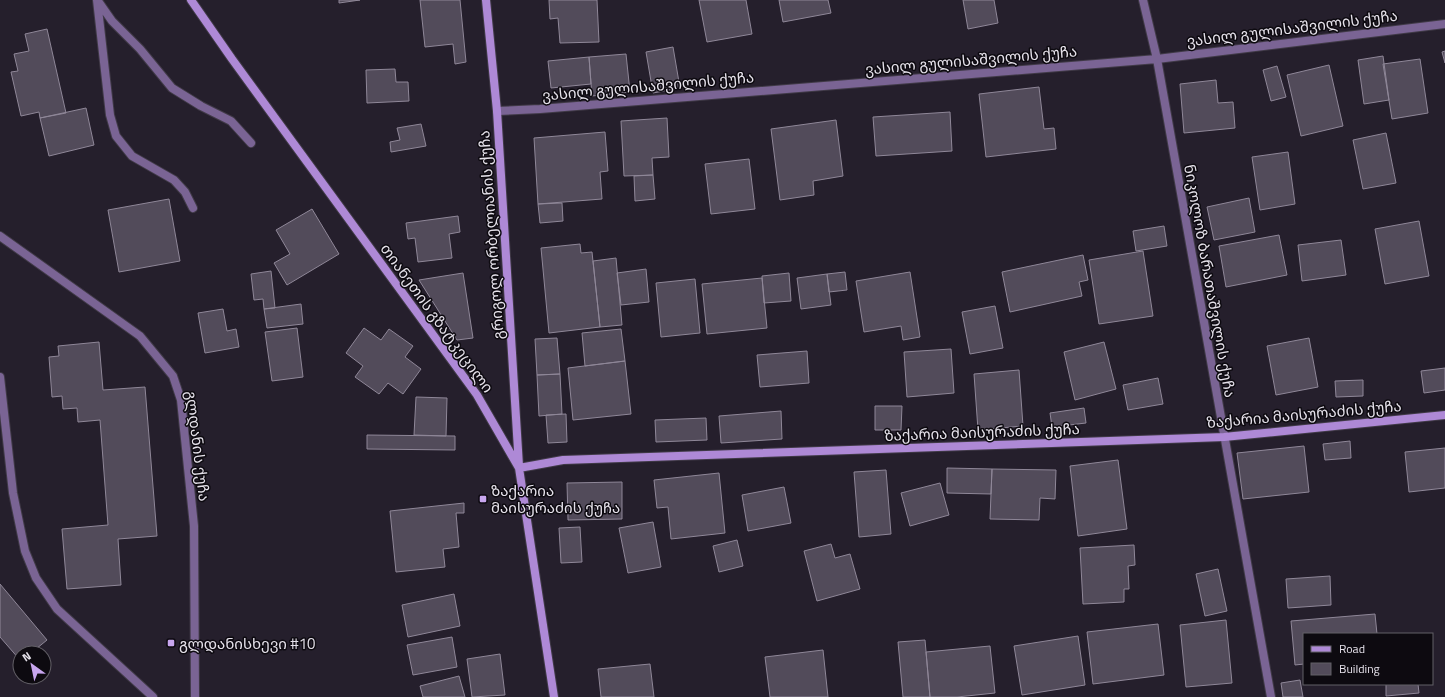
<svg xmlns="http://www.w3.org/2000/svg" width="1445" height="697" viewBox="0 0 1445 697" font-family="'Titillium Web','Noto Sans Georgian',sans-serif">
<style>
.building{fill:#524b5a;stroke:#8f8798}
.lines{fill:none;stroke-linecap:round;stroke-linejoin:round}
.lane-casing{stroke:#403a47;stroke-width:10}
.street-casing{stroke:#403a47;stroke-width:10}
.secondary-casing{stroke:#403a47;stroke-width:10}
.lane{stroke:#7a6494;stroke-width:8}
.street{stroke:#7a6494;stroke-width:8}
.secondary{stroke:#ae89d6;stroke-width:8}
.poi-dot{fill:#c8a6ef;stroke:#0d0a10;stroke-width:1.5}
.labels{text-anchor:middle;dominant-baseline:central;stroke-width:3;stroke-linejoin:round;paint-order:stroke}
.street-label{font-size:15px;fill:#e5e1ea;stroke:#0d0a10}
.poi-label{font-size:15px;fill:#e5e1ea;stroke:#0d0a10;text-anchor:start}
</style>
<rect width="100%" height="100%" fill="#251f2c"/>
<path class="building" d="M339 0H360L339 3Z
M420 0H460L466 62 455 64 453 44 425 47Z
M549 0H597L599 42 560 43 558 18 550 19Z
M699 0H746L752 34 707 42Z
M779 0H828L831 13 783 22Z
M963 0H994L998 23 968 29Z
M47 29 66 113 40 118 39 112 21 116 11 72 18 71 14 54 29 51 25 34Z
M673 47 680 88 653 93 646 52Z
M1445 51V63L1442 52Z
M626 54 630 92 592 96 589 57Z
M1383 56 1389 100 1364 104 1358 60Z
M589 57 591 84 551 88 548 61Z
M1420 59 1428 113 1392 119 1383 64Z
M1329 65 1343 126 1301 136 1287 75Z
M1277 66 1286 97 1271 101 1263 70Z
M395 69 396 82H408L409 101 367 103 366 70Z
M1216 80 1218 103 1233 102 1235 128 1184 133 1180 84Z
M1039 87 1044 129 1054 128 1056 149 986 157 979 94Z
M86 108 94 145 49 156 40 118Z
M950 112 952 151 876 156 873 117Z
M667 118 669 157 652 158 653 175 624 176 621 121Z
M836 120 843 176 813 181 814 195 780 200 771 129Z
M421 124 426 146 391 152 390 142 400 140 397 128Z
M605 132 608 171 600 172 602 199 538 204 534 138Z
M1386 133 1396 183 1363 189 1353 140Z
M1288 152 1295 204 1260 210 1252 157Z
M749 159 755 209 711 214 705 164Z
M653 175 655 199 635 201 634 176Z
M1249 198 1255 232 1214 240 1207 207Z
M169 199 180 261 119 272 108 210Z
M562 203 563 221 540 223 538 204Z
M312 209 339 254 287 285 274 263 290 254 276 230Z
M458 216 460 232 449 234 452 258 418 262 415 238 408 239 406 223Z
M1419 221 1429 276 1385 284 1375 229Z
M1164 226 1167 246 1136 251 1133 231Z
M1279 235 1287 275 1226 287 1219 246Z
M1341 240 1346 275 1302 281 1298 245Z
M580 244 581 253 592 252 600 327 549 333 541 248Z
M1143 251 1153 316 1099 324 1089 260Z
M1083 255 1088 280 1079 282 1082 296 1010 312 1002 272Z
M616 258 622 325 600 327 593 261Z
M646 269 649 302 621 305 617 273Z
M271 271 275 308 264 309 263 299 254 300 251 274Z
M845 272 847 290 829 292 827 274Z
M910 272 920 337 903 340 901 326 864 332 856 281Z
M463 273 473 338 457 340 419 280Z
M789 273 791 301 764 303 762 276Z
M827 274 831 305 801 309 797 278Z
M762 278 767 328 707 334 702 284Z
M695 279 700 333 661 337 656 283Z
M301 304 303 324 267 328 264 309Z
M995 306 1003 348 970 354 962 312Z
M223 309 227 331 236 329 239 347 205 353 198 313Z
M297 328 303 377 272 381 265 332Z
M364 328 381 340 389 329 413 346 405 357 421 369 403 394 388 383 379 394 355 377 363 366 346 353Z
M621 329 625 361 585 366 582 333Z
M557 338 560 374 537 375 535 339Z
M1309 338 1318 387 1276 395 1267 346Z
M99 342 103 390 145 387 157 536 118 539 121 585 67 589 62 529 108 525 100 420 78 422 77 408 63 409 62 396 52 397 49 357 59 356 58 346Z
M1104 342 1116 389 1075 400 1064 352Z
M951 349 954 393 907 397 904 352Z
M807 351 809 383 760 387 757 355Z
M625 361 631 414 573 420 568 368Z
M1445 368V390L1424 393 1421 371Z
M1019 370 1023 426 978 430 974 374Z
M560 374 562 414 539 416 537 375Z
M1158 378 1163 404 1128 410 1123 385Z
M1363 380V396L1336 397 1335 381Z
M416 397 447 398 446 436 414 435Z
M875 406H902L901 430H875Z
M1084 408 1086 423 1052 427 1050 413Z
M781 411 782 439 721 443 719 416Z
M566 414 567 442 548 443 546 415Z
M706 418 707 440 656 442 655 420Z
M367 435 455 436V450L367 449Z
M1350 441 1351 458 1325 460 1323 444Z
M1304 446 1309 492 1243 499 1237 453Z
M1445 448V488L1409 492 1405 452Z
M1118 460 1127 529 1078 536 1070 466Z
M947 468 992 469 991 494 947 493Z
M992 469 1056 470 1055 499 1040 498 1039 520 990 519Z
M886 470 891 534 859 537 854 472Z
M719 473 725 533 671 539 668 507 657 508 654 480Z
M622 482V519L568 520 567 483Z
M940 483 949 515 910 526 901 493Z
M784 487 791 523 748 531 742 495Z
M464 503V513H456L459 547 443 549 445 567 396 572 390 511Z
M653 522 661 567 628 573 619 528Z
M580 527 582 562 561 563 559 528Z
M737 540 743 566 719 572 713 546Z
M831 544 835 558 850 554 860 589 817 601 804 551Z
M1134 545 1135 565 1128 566 1129 589H1124V602L1083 604 1080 548Z
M1218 569 1227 611 1205 616 1196 574Z
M1330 576 1331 605 1288 608 1286 579Z
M0 584 47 640 31 653H20V660L0 637Z
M454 594 460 626 408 637 402 605Z
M1375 614 1377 634H1304V664L1295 665 1291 621Z
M1226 620 1232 683 1186 687 1180 625Z
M1158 624 1164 675 1093 684 1087 632Z
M1078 636 1085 685 1022 695 1014 646Z
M452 637 457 667 413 675 407 645Z
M925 640 930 697H903L898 642Z
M990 646 995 693 957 697H930L926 652Z
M823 650 828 697H770L765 657Z
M500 654 505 695 472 697 467 659Z
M650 664 654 697H601L598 669Z
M459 676 465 697H423L420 686Z
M1300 680 1303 697H1283L1281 683Z
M1386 684H1418L1419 693 1386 696Z"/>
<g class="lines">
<defs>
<path id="lane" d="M97 0 110 115 116 136 132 156 174 180 185 192 193 208
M98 1 112 21 140 49 172 88 201 106 231 121 251 143
M0 377 13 493 25 551 36 578 57 609 153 697"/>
<path id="street" d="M1143 0 1157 59 1271 697
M497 111 540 109 1157 59 1445 24
M0 236 140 336 173 376 181 400 194 526 195 697"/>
<path id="secondary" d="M191 0 232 59 477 395 519 468 554 697
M486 0 497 111 519 466
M519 468 563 460 1224 437 1445 415"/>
</defs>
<use href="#lane" class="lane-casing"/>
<use href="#street" class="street-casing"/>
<use href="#secondary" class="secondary-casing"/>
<use href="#lane" class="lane"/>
<use href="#street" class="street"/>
<use href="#secondary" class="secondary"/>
</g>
<g class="poi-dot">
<rect x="479" y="495" width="8" height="8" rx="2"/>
<rect x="167" y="639" width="8" height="8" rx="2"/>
</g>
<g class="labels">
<g class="street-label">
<text transform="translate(1292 28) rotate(-7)">ვასილ გულისაშვილის ქუჩა</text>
<text transform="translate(971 60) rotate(-5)">ვასილ გულისაშვილის ქუჩა</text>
<text transform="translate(648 86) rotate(-5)">ვასილ გულისაშვილის ქუჩა</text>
<text transform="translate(491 235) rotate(-94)">გრიგოლ ორბელიანის ქუჩა</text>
<text transform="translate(1210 281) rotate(80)">ნიკოლოზ ბარათაშვილის ქუჩა</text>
<text transform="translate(437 318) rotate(54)">თიანეთის გზატკეცილი</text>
<text transform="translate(1304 414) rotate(-5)">ზაქარია მაისურაძის ქუჩა</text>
<text transform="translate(982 432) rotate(-2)">ზაქარია მაისურაძის ქუჩა</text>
<text transform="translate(198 446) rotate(83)">გლდანის ქუჩა</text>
</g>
<g class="poi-label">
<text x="491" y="490">ზაქარია<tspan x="491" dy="17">მაისურაძის ქუჩა</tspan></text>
<text x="179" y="643">გლდანისხევი #10</text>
</g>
</g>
<rect x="1303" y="633" width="130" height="52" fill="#0d0a10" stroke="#636067"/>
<rect x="1311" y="646" width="20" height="6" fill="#ae89d6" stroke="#636067"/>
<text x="1339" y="653" font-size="12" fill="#e5e1ea">Road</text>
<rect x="1311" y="663" width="20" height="12" fill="#524b5a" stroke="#636067"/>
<text x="1339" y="673" font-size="12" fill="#e5e1ea">Building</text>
<g transform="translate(32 665) rotate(327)"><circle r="19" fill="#0d0a10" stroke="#636067"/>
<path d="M0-3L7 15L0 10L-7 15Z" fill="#c8a6ef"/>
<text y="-6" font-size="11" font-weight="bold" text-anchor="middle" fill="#e5e1ea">N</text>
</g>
</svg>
